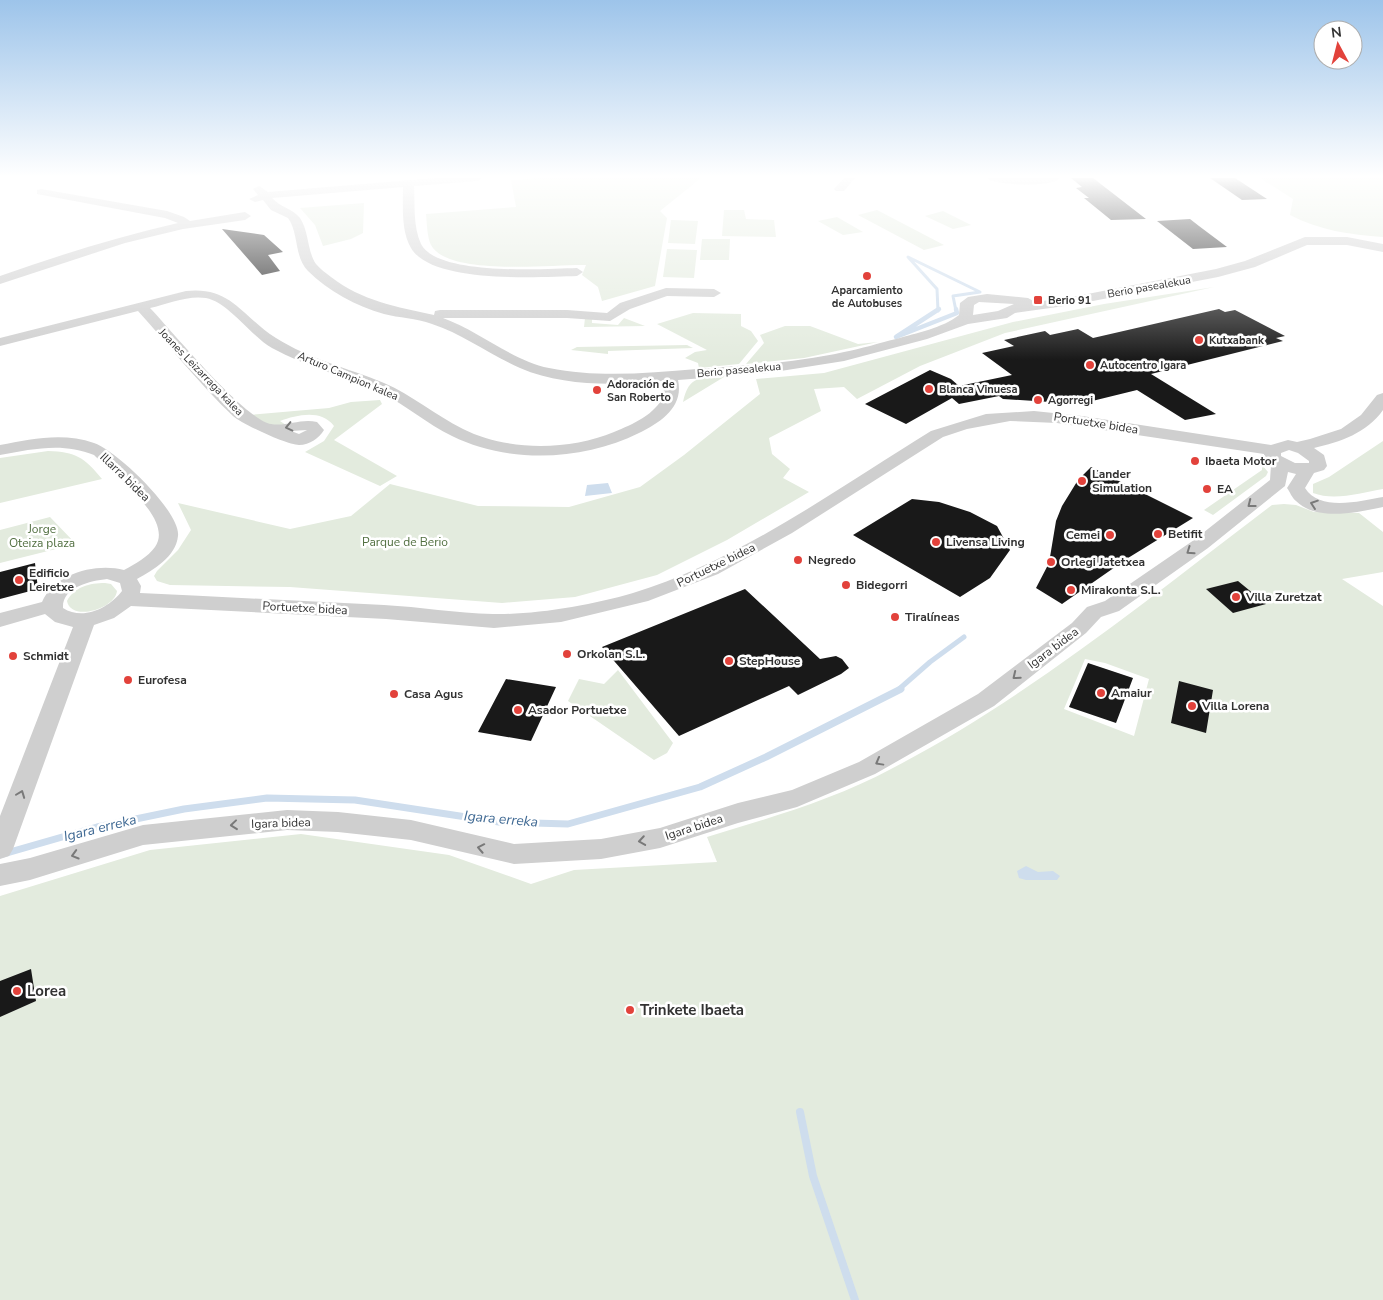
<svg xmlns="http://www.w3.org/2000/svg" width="1383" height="1300" viewBox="0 0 1383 1300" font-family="'Nunito Sans',sans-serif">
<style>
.green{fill:#e3ebde;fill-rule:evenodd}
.water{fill:#cedded}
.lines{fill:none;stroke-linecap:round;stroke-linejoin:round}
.stream-far4{stroke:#cedded;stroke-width:3}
.stream-far3{stroke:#cedded;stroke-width:4.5}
.stream-far2{stroke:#cedded;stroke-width:5}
.stream-far1{stroke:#cedded;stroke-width:7}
.stream{stroke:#cedded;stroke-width:8}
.building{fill:#191919}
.street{fill:#cfcfcf;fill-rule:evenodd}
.oneway{stroke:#797979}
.poi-dot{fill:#e2423b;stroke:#fff;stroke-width:2}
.labels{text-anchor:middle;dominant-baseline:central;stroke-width:5;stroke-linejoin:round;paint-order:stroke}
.far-street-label{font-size:11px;fill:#323232;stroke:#fff}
.far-poi-label{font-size:11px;font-weight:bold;fill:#323232;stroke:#fff;text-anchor:start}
.street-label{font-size:12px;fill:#323232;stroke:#fff}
.poi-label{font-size:12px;font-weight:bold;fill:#323232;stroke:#fff;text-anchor:start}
.park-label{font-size:12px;fill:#506e3f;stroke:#fff}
.water-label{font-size:14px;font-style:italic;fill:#406a94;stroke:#fff}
.near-poi-label{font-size:15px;font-weight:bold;fill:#323232;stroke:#fff;text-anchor:start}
</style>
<rect width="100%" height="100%" fill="#fff"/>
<path class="green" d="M540 178H701L660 211 667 218 655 286 602 301 598 287 582 275 586 265C555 264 448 277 431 245 427 237 427 223 426 214L516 207 511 180Z
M1260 178H1383V237C1350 235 1319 230 1290 215L1293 199Z
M364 203 363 233 351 239 323 246 315 225 300 208Z
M724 210H744L746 219 774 220 776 237 722 236Z
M877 210 944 245 924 250 858 215Z
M943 211 971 225 953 229 925 216Z
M837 217 863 232 843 235 818 221Z
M671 220 698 221 695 244 668 243Z
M702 239H730L729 260H700Z
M667 249 697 250 694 278 663 277Z
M1214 287 1005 333 920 366 857 399 844 387 814 389 821 411 769 438 772 454 790 469 783 478 809 492 727 540 657 575 575 597 502 603 290 587 170 585 157 581 154 576 157 571 178 550 191 530 178 503 290 529 351 516 390 484 478 506 569 507 640 487 684 455 760 394 756 379 824 373 1013 322 1104 304Z
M693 313 741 314V326L751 331 758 341 739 364 699 368 698 363 685 358 695 352 707 350 657 324Z
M585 318 592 319V323L618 325 624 318 645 326 584 327Z
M785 326H810L858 344 878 342 804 358 746 364 764 343 760 335Z
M687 345 693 348 608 351V354L571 350 577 347Z
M724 377 683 402C689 375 700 378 724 377Z
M380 400 382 404 334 440 397 476 380 486 305 452 324 441 334 426C321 409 297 415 280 421L286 425 271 426 249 415 329 408 351 402Z
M1383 441V489C1361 493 1334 501 1313 493V484L1329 477Z
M48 451C76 452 84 457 102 479L0 503V458Z
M1262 465 1268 472 1266 476 1213 515 1204 510 1262 470Z
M1284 504 1296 505 1314 512 1359 513 1383 532V572L1342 579 1383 606V1300H0V896L150 850 301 834 449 855 531 884 574 870 717 862 707 837C769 818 833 800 891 769 1028 698 1149 598 1272 505ZM1085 659 1105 663 1149 679 1134 736 1064 709Z
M50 517 76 544 0 563V530Z
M105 583 111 584 117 591C115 609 71 622 67 601 74 587 90 583 105 583Z
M618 670 673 743 667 753 654 760 568 701 579 679 604 684Z"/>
<path class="water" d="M608 483 612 493 585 496 587 485Z
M1026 866 1038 872 1053 871 1060 876 1057 880H1026L1019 878 1017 871Z"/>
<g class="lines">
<path class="stream-far4" d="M938 311 937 289 908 257 980 292 953 296 956 311"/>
<path class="stream-far3" d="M939 309 896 337 957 313 956 309"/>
<path class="stream-far2" d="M898 690 930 662 964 637"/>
<path class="stream-far1" d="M0 855 97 827 184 809 267 798 355 800 499 822 568 824 700 787 766 757 901 689"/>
<path class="stream" d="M800 1112 813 1176 855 1300"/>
</g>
<path class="building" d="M1071 178H1093L1146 219 1111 220 1084 198H1089L1076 188 1082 187Z
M1210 178H1235L1267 199 1242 200Z
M1190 219 1199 226 1227 247 1193 249 1157 221Z
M222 229 264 235 283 252 268 255 280 271 262 275Z
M1219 309 1225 312 1235 310 1285 336 1276 338 1283 341 1151 374 1216 414 1185 420 1137 390 1080 404 1003 399 999 396 959 404 952 398 906 424 865 404 930 370 951 379 959 386 1012 375 982 353 1014 346 1004 340 1045 331 1050 335 1078 329 1093 338Z
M1091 467 1193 518 1128 558 1062 604 1036 588 1049 563 1056 521 1062 506 1078 480Z
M912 499 939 502 970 512 997 526 1010 550 990 578 960 597 853 535Z
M35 563 38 589 0 599V572Z
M1238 581 1266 604 1233 613 1206 589Z
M745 589 820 659 836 656 842 659 849 668 841 674 798 695 789 686 679 736 602 647Z
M1088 663 1133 678 1116 723 1069 707Z
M506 679 556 687 531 741 478 732Z
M1179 681 1213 690 1206 733 1171 723Z
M31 969 36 1001 0 1017V981Z"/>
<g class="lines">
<path class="street" d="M435 178H483L478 181 414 186C415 204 413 227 421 244 437 276 544 269 577 268L583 272 577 276C539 277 432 284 411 248 401 231 403 206 403 187L272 198C280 207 293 209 300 218 309 231 307 251 316 264 320 269 326 273 331 277 362 301 397 307 434 315L435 311 440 310H567L607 313 620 303 666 288 714 289 721 293 714 297 667 296 630 309 610 321 567 318H443C479 331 513 361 549 368 599 378 647 373 697 369 746 365 796 363 844 352 861 349 879 343 896 339 916 333 943 328 959 315L960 303 968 297 987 294 1028 298 1035 302 1072 297 1216 269 1245 261 1305 237H1347L1383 244V252L1347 245H1307L1255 267 1218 277 1072 305 1015 313 1007 318 968 324 927 339 844 361 768 373 678 380C684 407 661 422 639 433 583 461 509 464 452 436 427 424 406 405 381 393 345 376 307 367 272 348 251 336 228 302 206 298 188 295 167 304 150 308 173 332 244 419 271 424 286 427 301 418 317 422L324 430C319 438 310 445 299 445 287 445 242 424 233 416 200 385 169 345 138 311L0 346V338L186 291C232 286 242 317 276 338 309 359 348 368 384 383 412 395 435 415 463 429 507 451 568 451 614 432 633 424 655 415 664 395L663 381C616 385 564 387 520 368 490 355 463 334 432 324 416 318 399 318 384 314 356 306 328 291 308 271 294 257 299 233 288 218L271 210 263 200 255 202 249 199 258 195 253 189 259 186 268 192ZM979 302 1014 304 998 311 973 315 974 305ZM307 430 299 434 291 431Z
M844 178H855L844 191H836L834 189Z
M987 178H1059V179C1051 187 995 186 987 178Z
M41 189 167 211 184 217 190 221 245 212 251 216 245 220 183 229 125 243 0 284V276C59 255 118 237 178 223L165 218 37 194V190Z
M1383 393V410C1367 433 1340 442 1314 448L1324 455 1327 466 1324 470 1314 473 1305 488C1320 512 1360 501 1383 497V507C1358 512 1317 522 1296 501 1292 498 1290 492 1287 488L1296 474 1288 472 1285 486 1208 548 1119 611 1101 617 1086 633 994 706 875 774 797 807 738 823 660 848 601 859 514 864 411 840 338 832 287 830 143 845 30 880 0 886V864L30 858 143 825 287 810 338 812 411 820 514 844 601 839 660 828 738 803 792 790 859 762 978 694 1072 623 1087 607 1105 601 1194 540 1270 480 1271 465 1264 458V454L1057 423 1010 421 967 429 943 437 792 533 718 574 648 601 561 622 494 628 386 619 131 606 114 618 94 625 13 849 9 856 0 859V816L73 627 55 622 45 614 0 627V613L42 602C55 573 96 563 124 570 135 564 148 557 155 547 175 519 112 473 94 455 63 442 32 449 0 455V445C31 439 63 432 94 443 116 450 181 512 178 536 176 557 153 570 137 579L141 586 140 593C222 597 303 601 384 605 420 607 456 613 493 614 535 615 592 605 633 593 739 561 838 488 931 431L986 414 1034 411 1082 416 1271 445 1288 440 1297 442 1310 439 1341 429 1361 415 1377 395ZM1289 450 1298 453 1309 461V463H1295L1281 456V453ZM107 579 120 583 122 591C109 608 83 621 63 608 62 587 90 581 107 579Z"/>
</g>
<defs><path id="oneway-chevron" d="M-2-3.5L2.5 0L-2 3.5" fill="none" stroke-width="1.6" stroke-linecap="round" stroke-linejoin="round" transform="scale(1.25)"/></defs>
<g class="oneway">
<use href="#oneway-chevron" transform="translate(289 427) rotate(167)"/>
<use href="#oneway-chevron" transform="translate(1251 504) rotate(142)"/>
<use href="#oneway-chevron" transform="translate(1314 504) rotate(-161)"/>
<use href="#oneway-chevron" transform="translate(1190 551) rotate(145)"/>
<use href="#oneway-chevron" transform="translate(1016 676) rotate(141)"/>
<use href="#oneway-chevron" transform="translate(879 762) rotate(151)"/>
<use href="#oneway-chevron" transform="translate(21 794) rotate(-69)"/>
<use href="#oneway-chevron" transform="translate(234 825) rotate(174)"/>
<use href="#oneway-chevron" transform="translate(642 841) rotate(171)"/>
<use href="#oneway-chevron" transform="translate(481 848) rotate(-169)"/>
<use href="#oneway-chevron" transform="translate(75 855) rotate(164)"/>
</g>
<linearGradient id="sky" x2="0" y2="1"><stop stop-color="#9dc4ea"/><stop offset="0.49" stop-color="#fff"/><stop offset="1" stop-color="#fff" stop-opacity="0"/></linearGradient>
<rect width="1383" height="360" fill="url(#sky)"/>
<g class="poi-dot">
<circle cx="867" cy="276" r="5"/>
<rect x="1033" y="295" width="10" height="10" rx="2.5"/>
<circle cx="1199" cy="340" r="5"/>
<circle cx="1090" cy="365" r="5"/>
<circle cx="929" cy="389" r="5"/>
<circle cx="597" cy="390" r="5"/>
<circle cx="1038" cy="400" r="5"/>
<circle cx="1195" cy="461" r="5"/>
<circle cx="1082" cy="481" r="5"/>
<circle cx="1207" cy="489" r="5"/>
<circle cx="1158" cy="534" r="5"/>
<circle cx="1110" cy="535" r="5"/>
<circle cx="936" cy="542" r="5"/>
<circle cx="798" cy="560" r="5"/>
<circle cx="1051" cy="562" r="5"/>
<circle cx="19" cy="580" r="5"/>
<circle cx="846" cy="585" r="5"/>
<circle cx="1071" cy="590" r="5"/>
<circle cx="1236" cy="597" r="5"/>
<circle cx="895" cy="617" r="5"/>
<circle cx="567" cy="654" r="5"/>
<circle cx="13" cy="656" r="5"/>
<circle cx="729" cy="661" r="5"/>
<circle cx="128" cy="680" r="5"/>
<circle cx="1101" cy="693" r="5"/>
<circle cx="394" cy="694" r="5"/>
<circle cx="1192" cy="706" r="5"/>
<circle cx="518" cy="710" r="5"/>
<circle cx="17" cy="991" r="5"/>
<circle cx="630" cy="1010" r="5"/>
</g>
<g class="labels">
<g class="far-street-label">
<text transform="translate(1149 287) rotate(-10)">Berio pasealekua</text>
<text transform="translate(739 370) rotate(-5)">Berio pasealekua</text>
<text transform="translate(201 372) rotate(46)">Joanes Leizarraga kalea</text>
<text transform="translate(348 376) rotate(23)">Arturo Campion kalea</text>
</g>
<g class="far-poi-label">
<text x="867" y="290" text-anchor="middle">Aparcamiento<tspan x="867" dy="13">de Autobuses</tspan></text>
<text x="1048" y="300">Berio 91</text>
<text x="1209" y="340">Kutxabank</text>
<text x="1100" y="365">Autocentro Igara</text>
<text x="607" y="384">Adoración de<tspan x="607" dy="13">San Roberto</tspan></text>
<text x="939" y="389">Blanca Vinuesa</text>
<text x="1048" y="400">Agorregi</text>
</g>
<g class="street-label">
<text transform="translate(1096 423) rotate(9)">Portuetxe bidea</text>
<text transform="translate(125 477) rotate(44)">Illarra bidea</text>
<text transform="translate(716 565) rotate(-26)">Portuetxe bidea</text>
<text transform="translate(305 608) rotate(3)">Portuetxe bidea</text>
<text transform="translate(1053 648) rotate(-37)">Igara bidea</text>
<text transform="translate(281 823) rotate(-2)">Igara bidea</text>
<text transform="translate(694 827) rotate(-18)">Igara bidea</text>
</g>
<g class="poi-label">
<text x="1205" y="461">Ibaeta Motor</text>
<text x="1092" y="474">Lander<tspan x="1092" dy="14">Simulation</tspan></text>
<text x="1217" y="489">EA</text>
<text x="1168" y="534">Betifit</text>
<text x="1100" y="535" text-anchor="end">Cemei</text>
<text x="946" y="542">Livensa Living</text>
<text x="808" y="560">Negredo</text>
<text x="1061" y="562">Orlegi Jatetxea</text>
<text x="29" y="573">Edificio<tspan x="29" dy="14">Leiretxe</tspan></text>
<text x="856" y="585">Bidegorri</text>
<text x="1081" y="590">Mirakonta S.L.</text>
<text x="1246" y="597">Villa Zuretzat</text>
<text x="905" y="617">Tiralíneas</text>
<text x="577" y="654">Orkolan S.L.</text>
<text x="23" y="656">Schmidt</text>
<text x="739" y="661">StepHouse</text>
<text x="138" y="680">Eurofesa</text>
<text x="1111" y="693">Amaiur</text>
<text x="404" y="694">Casa Agus</text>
<text x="1202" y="706">Villa Lorena</text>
<text x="528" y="710">Asador Portuetxe</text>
</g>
<g class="park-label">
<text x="42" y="529">Jorge<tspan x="42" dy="14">Oteiza plaza</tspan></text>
<text x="405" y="542">Parque de Berio</text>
</g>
<g class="water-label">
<text transform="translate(501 819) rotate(5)">Igara erreka</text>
<text transform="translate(100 828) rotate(-14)">Igara erreka</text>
</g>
<g class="near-poi-label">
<text x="27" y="991">Lorea</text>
<text x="640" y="1010">Trinkete Ibaeta</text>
</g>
</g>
<g transform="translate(1338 45) rotate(353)"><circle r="24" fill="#ffffff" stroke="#adadad"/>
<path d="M0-4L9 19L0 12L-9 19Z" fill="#e2423b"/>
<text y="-8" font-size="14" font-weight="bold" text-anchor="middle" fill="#323232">N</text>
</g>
</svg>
